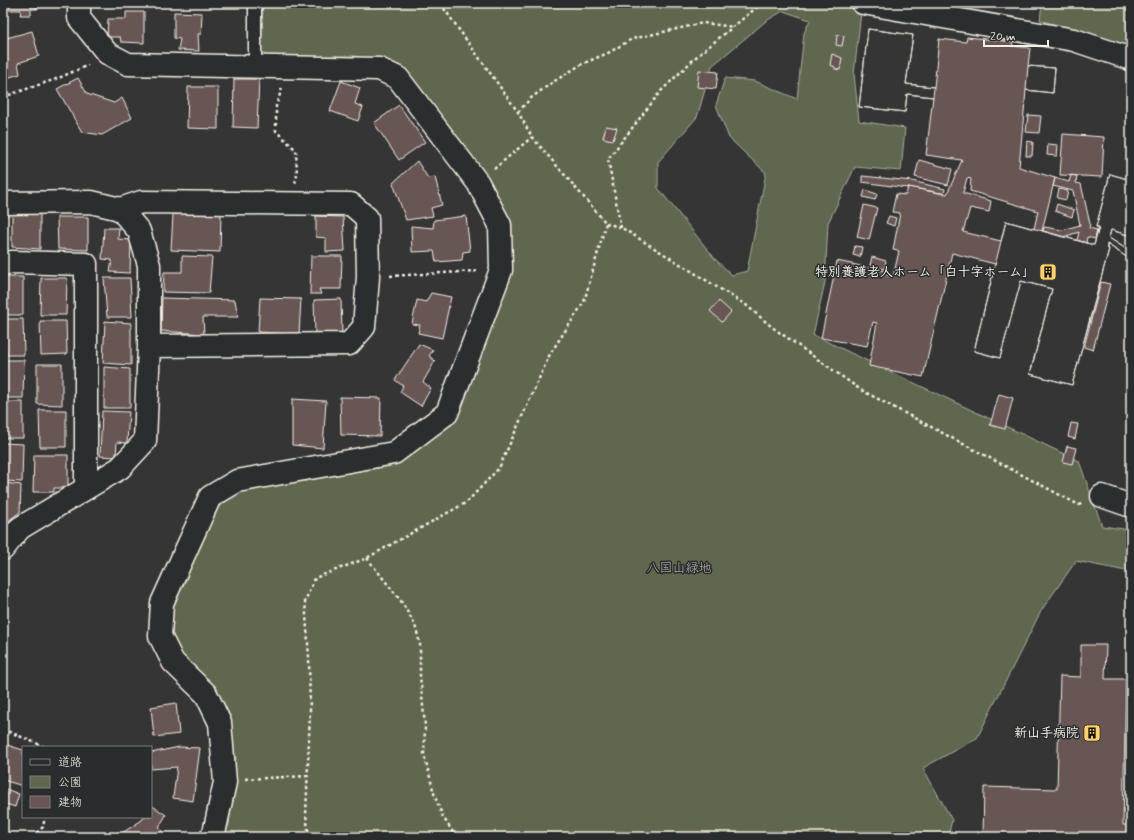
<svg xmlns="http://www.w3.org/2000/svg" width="1134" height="840" viewBox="0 0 1134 840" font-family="Mynerve,'Klee One',sans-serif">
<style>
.green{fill:#5f684f;stroke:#aaac9c;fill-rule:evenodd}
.building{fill:#685654;stroke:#f4f1e8;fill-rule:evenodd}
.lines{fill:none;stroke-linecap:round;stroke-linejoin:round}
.service-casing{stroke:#f4f1e8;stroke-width:15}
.minor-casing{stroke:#f4f1e8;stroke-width:25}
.path{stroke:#f4f1e8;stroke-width:2.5;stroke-dasharray:3 3;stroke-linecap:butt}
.service{stroke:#2a2d2e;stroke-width:12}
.minor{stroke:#2a2d2e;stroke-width:22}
.labels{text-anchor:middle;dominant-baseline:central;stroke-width:3;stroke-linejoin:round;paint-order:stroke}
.poi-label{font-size:13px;font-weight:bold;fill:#f4f1e8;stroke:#2a2d2e;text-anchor:end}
.park-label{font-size:13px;fill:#b1b3a3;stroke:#2a2d2e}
</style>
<rect width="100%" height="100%" fill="#363536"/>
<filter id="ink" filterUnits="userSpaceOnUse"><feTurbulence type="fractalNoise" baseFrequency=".025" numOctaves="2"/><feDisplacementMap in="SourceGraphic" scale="8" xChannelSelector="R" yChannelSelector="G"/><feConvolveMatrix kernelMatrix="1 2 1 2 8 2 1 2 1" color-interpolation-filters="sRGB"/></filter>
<g filter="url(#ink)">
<path class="green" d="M263 3H862L854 74 859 121 905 128 901 171 855 167 828 223 825 282 813 335 1079 461 1102 526 1131 530V572L1076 561 1041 611 977 738 923 768 952 820 948 837H221L229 825 236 758 218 693 180 654 169 631 172 608 197 542 217 508 243 489 391 466 453 422 510 271 512 245 509 220 498 197 399 65 355 56 268 57 261 51ZM783 11 810 20 804 33 797 99 755 81 725 78 716 105 729 138 766 173 747 271 732 275 716 260 658 188V162L697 117 712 66 766 21Z
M1042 3H1131V47L1040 20Z"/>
<path class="building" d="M7 3H35L37 9H31V15H20L21 10H7Z
M126 12H144V43L121 42 120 37H107L108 19H126Z
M174 12 202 13 201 34H198L199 51 178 50 180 39 174 38Z
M868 29 913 35 906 84 934 87 939 39 966 42 967 37 1013 42 1012 46 1030 48 1028 66 1055 68 1053 93 1026 90 1019 167 1055 178 1042 231 1094 245 1099 227H1096L1110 174 1131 180V236L1111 230 1109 238 1131 252V260L1107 244V248L1109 249 1072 385 1030 374 1052 289 1021 281 1000 358 974 351 995 264 952 253 923 377 869 366 877 323 873 322 867 346 821 338 837 261 885 271 884 274 893 277 899 251 893 250 900 213 892 212 896 194 906 195 908 187 947 194 962 160 926 155 933 97 907 94 905 112 859 107ZM967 178 971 179 970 191 1038 211 1034 229 1006 221 1001 241 963 232 970 208 989 212 991 201 963 193Z
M868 29 913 35 906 84 934 87 933 97 907 94 905 112 859 107Z
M32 31 39 56 18 63 20 74 3 79V39Z
M837 35 844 36 842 46 836 45Z
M832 54 842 58 840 70 835 69V67L830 65Z
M1028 66 1055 68 1053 93 1026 90Z
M699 70 718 72 716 89 697 87Z
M78 78 87 94 114 103 122 98 132 118 102 135 82 132 57 89Z
M234 79H259L257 128 233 127Z
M341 81 360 88 355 104 363 107 358 121 330 111Z
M188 87H218V129L187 128Z
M399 105 425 142 399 160 374 123Z
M1028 115 1041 116 1039 133 1026 132Z
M606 126 617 128 613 140 603 138Z
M1063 134 1104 137 1102 177 1060 175Z
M1027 141 1033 142 1032 156H1026Z
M1048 144 1058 145 1057 156 1047 155Z
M919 160 952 169 948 185 915 177Z
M417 161 428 178 435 177 442 205 431 208 433 216 406 220 393 183Z
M1110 174 1131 180V236L1111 230 1109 238 1131 252V260L1107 244V248L1109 249 1072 385 1030 374 1052 289 1021 281 1000 358 974 351 1006 221 1094 245 1099 227H1096Z
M1071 175 1077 176 1076 183 1081 184 1090 224 1089 228 1097 230 1095 239 1087 237 1086 243 1077 240 1079 232 1063 237 1043 231 1044 227 1062 230 1080 225 1073 191 1053 186 1055 178 1069 182Z
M862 176 912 181 945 189 944 194 908 187 907 188 862 182Z
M1059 189 1068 191 1066 200 1057 198Z
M865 190 877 194 875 200 863 197Z
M1057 204 1074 210 1072 217 1055 211Z
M864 205 877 208 869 240 857 237Z
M12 214H40V249L12 247Z
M173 214H221L220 252 171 250Z
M316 216 343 217 345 251 326 252V238L316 237Z
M466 216 470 251 463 252 462 260 436 262 434 251 412 252 411 226 433 228 434 220Z
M889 216 896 218 894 226 886 223Z
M57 217H88V250L58 249Z
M104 228H119L118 239 131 240 130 273 110 272 112 260 102 259Z
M855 246 862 247 860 257 853 255Z
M182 256 212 257 209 293 163 292 164 272H182Z
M311 256H342L341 289H319L321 294H310Z
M872 257 886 261 884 269 870 265Z
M3 277H23V315H5Z
M41 278H67L66 315H40Z
M104 278H130L132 317H107Z
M1101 282 1110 284 1093 350 1084 347Z
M431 293 451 297 442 338 418 333 420 325 412 324 417 300 426 302Z
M162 298 235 300 238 317H203L204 334 161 331Z
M260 298 301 299 299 334 258 332Z
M341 299 342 334H315L314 300Z
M719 301 731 312 722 322 710 311Z
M3 319H23L24 355H7L6 348H3Z
M40 321H66L67 354 41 355Z
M105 321 131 323V365L103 363Z
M419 344 433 350 429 356 435 361 423 382 431 388 421 406 400 392 403 386 395 380Z
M3 360H24L23 398H3Z
M37 364H62V405L37 404Z
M104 367 130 369V408H104Z
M999 394 1013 398 1005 429 990 425Z
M340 397 381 398 380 436 341 435Z
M292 399 326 401 323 448 292 445Z
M3 402H23V438H3Z
M39 410H66V447H40Z
M102 411 129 412 127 443 117 442 116 457 100 456Z
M1071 423 1078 424 1075 439 1068 437Z
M3 443 23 444 22 482 6 481 3 479Z
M1067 446 1076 448 1072 464 1063 462Z
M34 455H68V488H54V492H33Z
M4 483 21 485 20 512 8 521 3 520Z
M1081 645H1106L1105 679H1126L1123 825H1131V837H983L984 787 1057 789 1060 676 1081 677Z
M176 703 179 734 154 737 151 707Z
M7 745 23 750V786L3 780V758Z
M179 747 200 748 193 801 173 798 177 767 151 769V753Z
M3 788 19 794 15 807 3 803Z
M151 805 166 815 159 827 166 837H116L142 820 144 817H151Z"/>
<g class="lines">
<defs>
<path id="service" d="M255 3V66"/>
<path id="minor" d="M79 3V18L107 53 128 64 379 69 398 78 478 183 500 225 501 270 447 413 394 453 237 481 210 497 162 603 160 636 173 662 206 694 220 723 225 782 214 833 211 837
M863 3 1074 40 1131 59
M3 203 91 202 120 209 139 231 149 265V346L145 441 120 468 20 528 3 549
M120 209 141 202 351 204 367 218 368 277 364 327 349 344 149 346
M3 264 12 262 86 264V488
M1102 496 1131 506"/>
</defs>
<use href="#service" class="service-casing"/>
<use href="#minor" class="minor-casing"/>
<path class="path" d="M282 88 276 106V131L296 150 297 175 295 183
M3 97 59 78 88 65
M518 112 531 98 553 82 582 64 608 53 632 39 703 23 734 27
M494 169 532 137
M606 223 622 228 746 305 772 327 861 390 1079 505 1083 503
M621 228 608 159 661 91 696 57 762 3
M390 276 477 271
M367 558 401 601 415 625 420 644V675L425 726 424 754 435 797 443 817 456 837
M3 729 45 747
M245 779 307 776
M32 837 43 827 45 817
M309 837 306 815 310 712 309 657 305 601 315 578 367 558 467 502 499 468 550 354 584 302 606 223 532 137 518 112 440 3"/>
<use href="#service" class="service"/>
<use href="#minor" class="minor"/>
</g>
</g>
<defs>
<symbol id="building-square" viewBox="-11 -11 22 22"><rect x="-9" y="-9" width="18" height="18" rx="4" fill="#ffd166" stroke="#2a2d2e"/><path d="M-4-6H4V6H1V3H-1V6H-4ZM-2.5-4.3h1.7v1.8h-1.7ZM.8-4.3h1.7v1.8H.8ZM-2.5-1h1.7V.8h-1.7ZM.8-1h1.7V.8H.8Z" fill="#111"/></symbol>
</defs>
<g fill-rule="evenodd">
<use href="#building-square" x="1038" y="262" width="20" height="20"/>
<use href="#building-square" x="1082" y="723" width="20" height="20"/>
</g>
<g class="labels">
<g class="poi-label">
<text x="1035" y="272">特別養護老人ホーム「白十字ホーム」</text>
<text x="1079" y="733">新山手病院</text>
</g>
<g class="park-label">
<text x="679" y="568">八国山緑地</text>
</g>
</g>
<rect width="1134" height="840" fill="none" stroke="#2a2d2e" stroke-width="16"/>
<rect x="8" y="8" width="1118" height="824" fill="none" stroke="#f4f1e8" stroke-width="1.5" filter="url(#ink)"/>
<rect x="22" y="746" width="130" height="72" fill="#2a2d2e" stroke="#7b7b78"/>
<rect x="30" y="759" width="20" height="6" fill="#2a2d2e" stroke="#7b7b78"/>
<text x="58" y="766" font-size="12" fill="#f4f1e8">道路</text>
<rect x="30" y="776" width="20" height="12" fill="#5f684f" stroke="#7b7b78"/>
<text x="58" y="786" font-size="12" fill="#f4f1e8">公園</text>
<rect x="30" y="796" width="20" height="12" fill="#685654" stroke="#7b7b78"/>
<text x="58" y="806" font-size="12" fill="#f4f1e8">建物</text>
<path d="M984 40v6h64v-6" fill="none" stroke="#f4f1e8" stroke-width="2"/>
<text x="990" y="40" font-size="12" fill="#f4f1e8" stroke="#2a2d2e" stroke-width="3" paint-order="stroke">20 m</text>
</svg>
